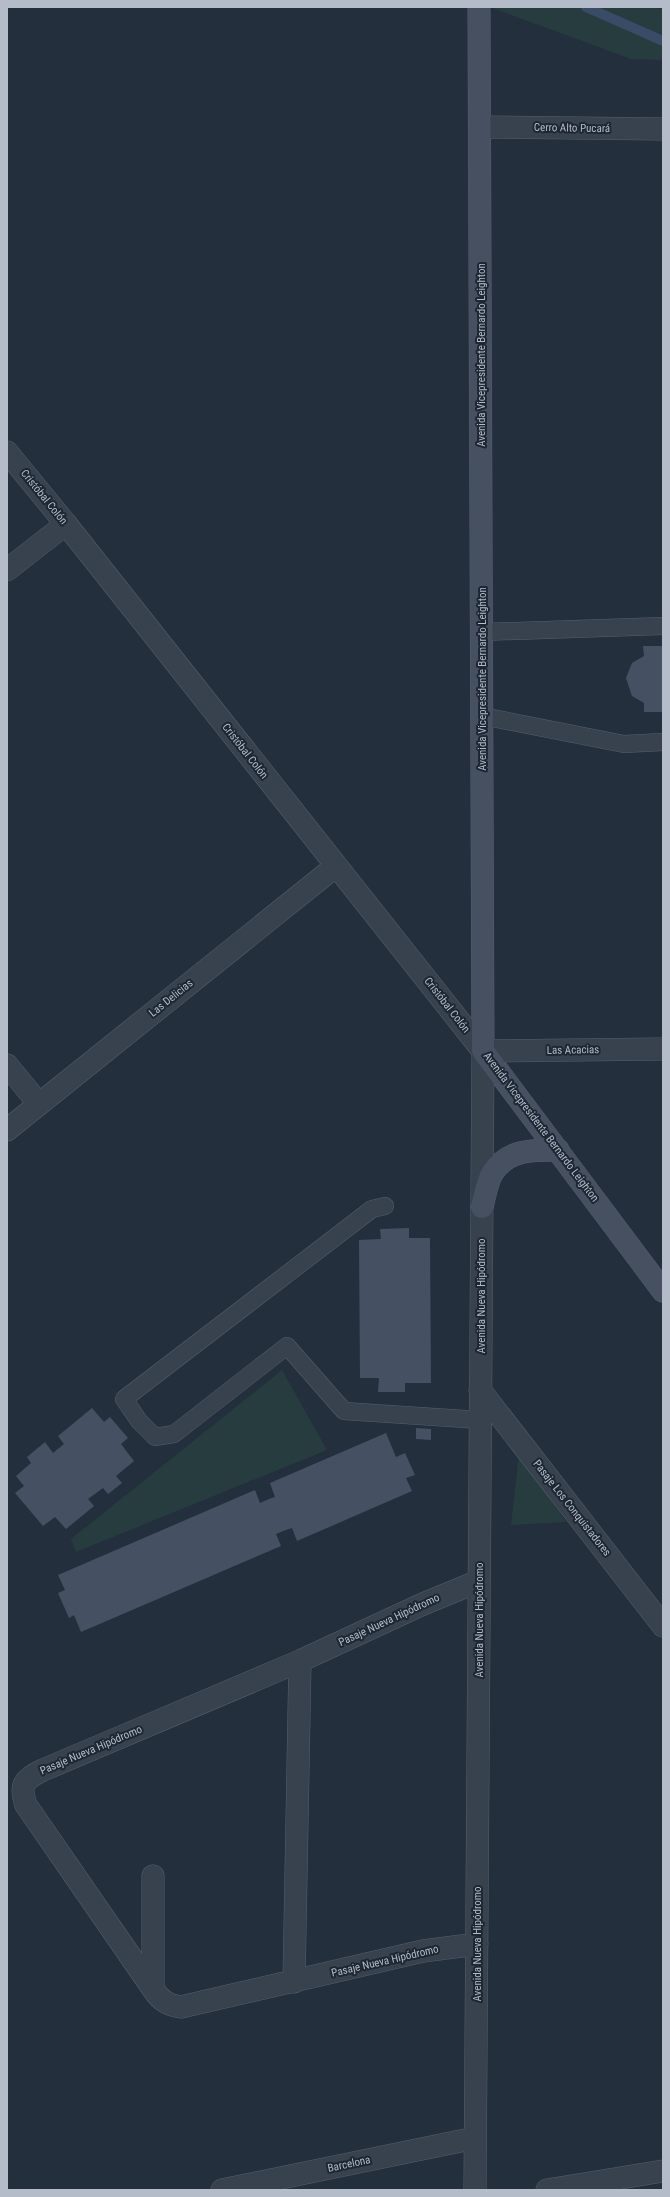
<svg xmlns="http://www.w3.org/2000/svg" width="670" height="2197" viewBox="0 0 670 2197" font-family="'Roboto Condensed',sans-serif">
<style>
.green{fill:#263c3f}
.lines{fill:none;stroke-linecap:round;stroke-linejoin:round}
.stream{stroke:#394c67;stroke-width:10}
.building{fill:#455162}
.service-casing{stroke:#565f6c;stroke-width:18}
.minor-casing{stroke:#565f6c;stroke-width:23}
.tertiary-casing{stroke:#565f6c;stroke-width:23}
.secondary-casing{stroke:#565f6c;stroke-width:23}
.service{stroke:#38414e;stroke-width:17}
.minor{stroke:#38414e;stroke-width:22}
.tertiary{stroke:#38414e;stroke-width:22}
.secondary{stroke:#465061;stroke-width:22}
.labels{text-anchor:middle;dominant-baseline:central;stroke-width:4;stroke-linejoin:round;paint-order:stroke}
.street-label{font-size:11px;fill:#b4bcc9;stroke:#1d2633}
</style>
<rect width="100%" height="100%" fill="#242f3e"/>
<path class="green" d="M490 7H639L663 9V60L631 59Z
M282 1370 327 1450 76 1552 71 1539Z
M519 1454 566 1522 511 1525Z"/>
<g class="lines">
<path class="stream" d="M586 7 663 41"/>
</g>
<path class="building" d="M643 646H663V712H644V703L632 696 626 678 632 663 644 656Z
M409 1228V1238H430L431 1383H405V1392H378L379 1378H360L359 1240 381 1239 380 1229Z
M92 1408 104 1422 110 1417 128 1438 121 1444 134 1461 116 1476 122 1483 108 1494 103 1488 88 1499 94 1506 66 1529 55 1517 43 1526 15 1493 24 1486 16 1476 31 1463 27 1457 45 1442 53 1453 64 1444 58 1436Z
M416 1428 431 1429V1440L416 1439Z
M386 1433 396 1457 405 1453 415 1475 406 1478 412 1491 297 1541 292 1528 283 1531 276 1534 281 1546 81 1632 74 1615 69 1618 58 1593 65 1590 58 1575 255 1490 260 1503 269 1499 275 1497 270 1483Z"/>
<g class="lines">
<defs>
<path id="service" d="M482 632 663 626
M482 716 624 744 663 742
M385 1206 372 1209 124 1399 139 1421 155 1437 174 1434 287 1346 344 1411 480 1420"/>
<path id="minor" d="M481 127 663 129
M7 452 66 524
M7 1065 39 1104
M7 1130 336 866
M480 1390 663 1626
M153 1876V1989
M477 1944 423 1951 181 2007C168 2005 161 2001 153 1989L26 1805C19 1785 24 1779 43 1770L300 1661 423 1604 479 1581
M294 1982 300 1661
M222 2190 475 2138
M475 2190 483 1051
M547 2190 663 2171"/>
<path id="tertiary" d="M7 570 66 524 483 1051 663 1049"/>
<path id="secondary" d="M479 7 483 1051 663 1291
M482 1207C485 1196 487 1181 493 1172 509 1149 534 1150 558 1150"/>
</defs>
<use href="#service" class="service-casing"/>
<use href="#minor" class="minor-casing"/>
<use href="#tertiary" class="tertiary-casing"/>
<use href="#secondary" class="secondary-casing"/>
<use href="#service" class="service"/>
<use href="#minor" class="minor"/>
<use href="#tertiary" class="tertiary"/>
<use href="#secondary" class="secondary"/>
</g>
<g class="labels">
<g class="street-label">
<text transform="translate(572 128) rotate(1)">Cerro Alto Pucará</text>
<text transform="translate(481 355) rotate(-90)">Avenida Vicepresidente Bernardo Leighton</text>
<text transform="translate(44 497) rotate(51)">Cristóbal Colón</text>
<text transform="translate(482 679) rotate(-90)">Avenida Vicepresidente Bernardo Leighton</text>
<text transform="translate(245 751) rotate(52)">Cristóbal Colón</text>
<text transform="translate(171 998) rotate(-39)">Las Delicias</text>
<text transform="translate(447 1005) rotate(52)">Cristóbal Colón</text>
<text transform="translate(573 1050) rotate(-1)">Las Acacias</text>
<text transform="translate(541 1127) rotate(53)">Avenida Vicepresidente Bernardo Leighton</text>
<text transform="translate(481 1296) rotate(-90)">Avenida Nueva Hipódromo</text>
<text transform="translate(572 1508) rotate(52)">Pasaje Los Conquistadores</text>
<text transform="translate(389 1620) rotate(-25)">Pasaje Nueva Hipódromo</text>
<text transform="translate(479 1620) rotate(-90)">Avenida Nueva Hipódromo</text>
<text transform="translate(91 1750) rotate(-23)">Pasaje Nueva Hipódromo</text>
<text transform="translate(477 1944) rotate(-90)">Avenida Nueva Hipódromo</text>
<text transform="translate(385 1961) rotate(-13)">Pasaje Nueva Hipódromo</text>
<text transform="translate(349 2164) rotate(-12)">Barcelona</text>
</g>
</g>
<rect width="670" height="2197" fill="none" stroke="#b4bcc9" stroke-width="16"/>
</svg>
